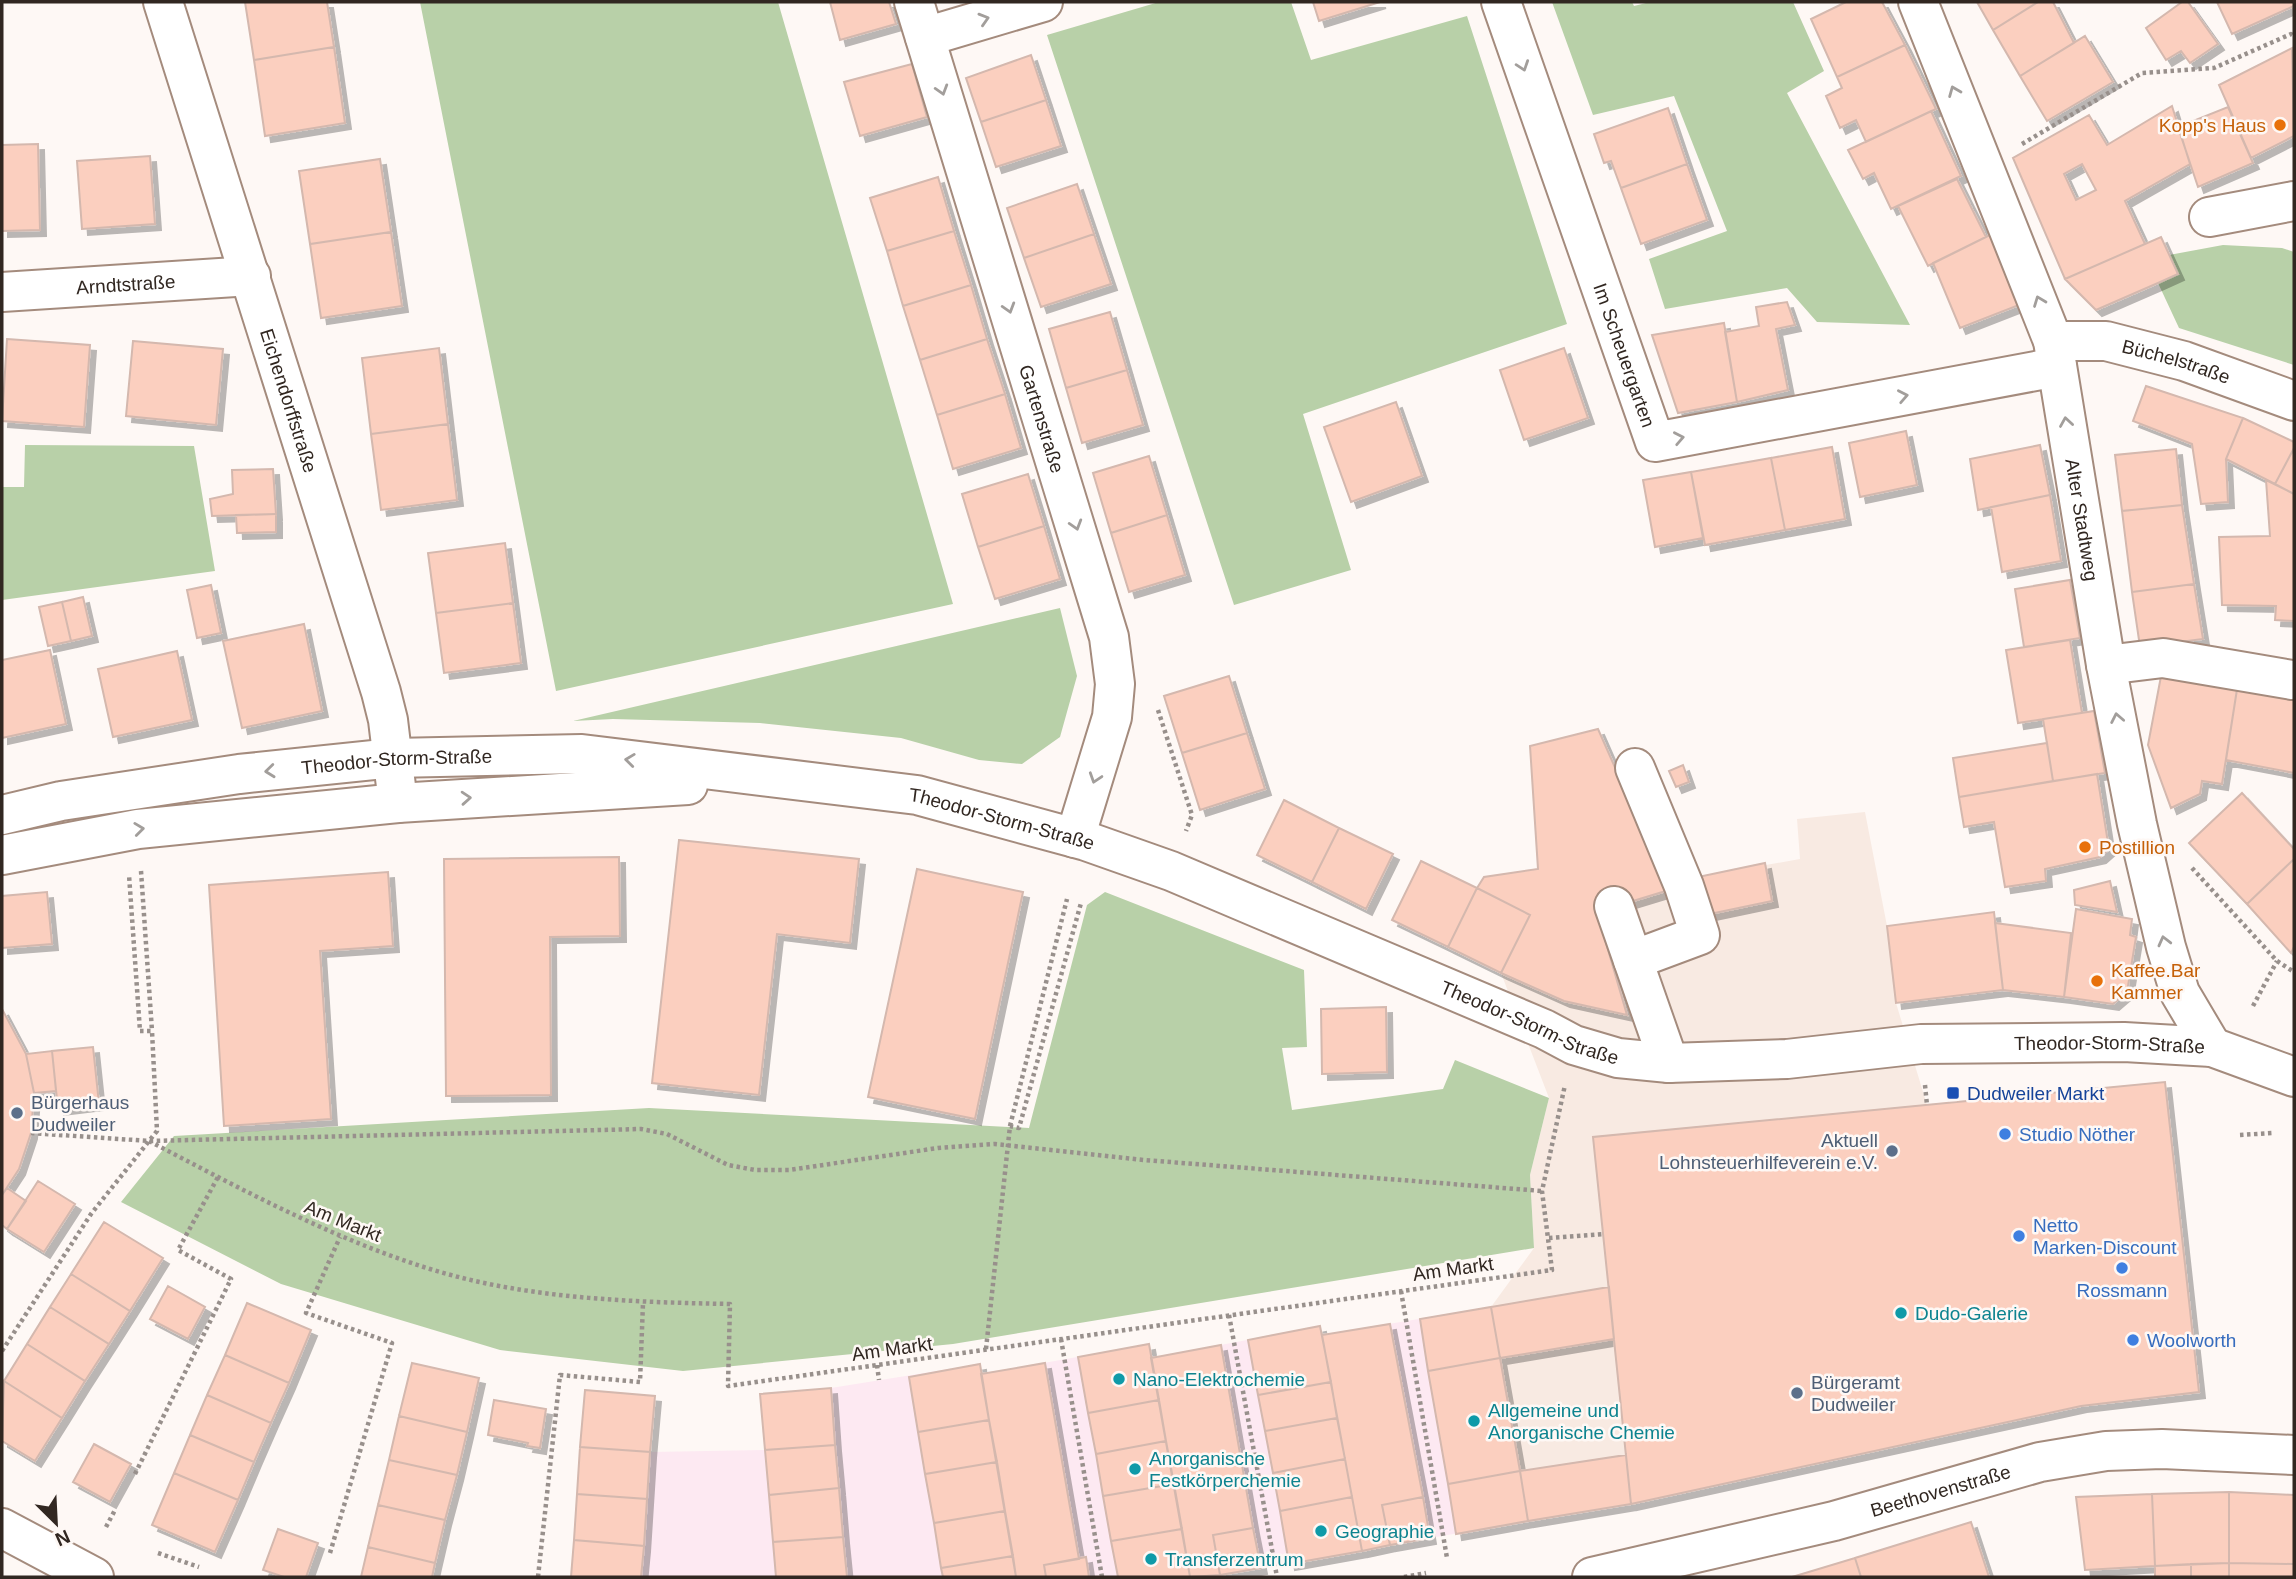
<svg xmlns="http://www.w3.org/2000/svg" width="2296" height="1579" viewBox="0 0 2296 1579" font-family="Helvetica,sans-serif">
<style>
.built{fill:#f8eae2}
.education{fill:#fde9f2}
.green{fill:#b8d0a8}
.building{fill:#fbcfbf;stroke:#d4b8ae;stroke-width:2;fill-rule:evenodd;filter:url(#shadow)}
.lines{fill:none;stroke-linecap:round;stroke-linejoin:round}
.minor-casing{stroke:#a48b7d;stroke-width:42}
.path{stroke:#98908c;stroke-width:4.5;stroke-dasharray:3.5 3.5;stroke-linecap:butt}
.minor{stroke:#fff;stroke-width:38}
.oneway{stroke:#a29e9b}
.food-dot{fill:#e8710a;stroke:#fef8f5;stroke-width:2.5}
.transit-dot{fill:#1a4fb4;stroke:#fef8f5;stroke-width:2.5}
.service-dot{fill:#5c6f8a;stroke:#fef8f5;stroke-width:2.5}
.shop-dot{fill:#3f7fe0;stroke:#fef8f5;stroke-width:2.5}
.culture-dot{fill:#0f9aa8;stroke:#fef8f5;stroke-width:2.5}
.labels{text-anchor:middle;dominant-baseline:central;stroke-width:5;stroke-linejoin:round;paint-order:stroke}
.food-label{font-size:19px;fill:#c56008;stroke:#fef8f5;text-anchor:start}
.street-label{font-size:19px;fill:#312721;stroke:#fef8f5}
.transit-label{font-size:19px;fill:#164399;stroke:#fef8f5;text-anchor:start}
.service-label{font-size:19px;fill:#4e5e75;stroke:#fef8f5;text-anchor:start}
.shop-label{font-size:19px;fill:#366cbe;stroke:#fef8f5;text-anchor:start}
.culture-label{font-size:19px;fill:#0d838f;stroke:#fef8f5;text-anchor:start}
</style>
<defs>
<filter id="shadow"><feDropShadow dx="6" dy="6" stdDeviation="0" flood-color="#0004"/></filter>
</defs>
<rect width="100%" height="100%" fill="#fef8f5"/>
<path class="built" d="M1598 729 1669 890 1698 877 1800 859 1797 819 1865 812 1887 926 1896 1003 1927 1105 2165 1082 2199 1392 2080 1406 1631 1504 1528 1521 1491 1307 1534 1248 1530 1175 1549 1098 1501 973 1530 915 1477 888 1484 877 1538 869 1530 746Z"/>
<path class="education" d="M1491 1307 1528 1521 1207 1577H571L580 1447 650 1452 765 1450 760 1394 831 1388 980 1364 982 1374 1149 1344 1152 1358 1320 1326 1322 1335Z"/>
<path class="green" d="M420 2H778L953 604 556 691Z
M1159 2H1291L1311 60 1467 16 1567 324 1303 414 1351 570 1234 605 1047 35Z
M1552 2H1632L1634 6 1650 2H1793L1824 71 1787 93 1910 325 1817 322 1787 288 1665 309 1649 259 1727 231 1674 96 1593 115Z
M2223 245 2282 248 2294 252V365L2179 328 2158 283 2178 274 2169 255Z
M25 445 194 446 215 571 2 600V487H24Z
M1060 608 1077 676 1060 737 1022 764 979 760 901 738 760 723 613 719 573 721Z
M1105 892 1304 970 1307 1047 1282 1048 1292 1110 1443 1089 1455 1060 1549 1098 1530 1175 1534 1248 953 1344 683 1371 500 1350 281 1284 121 1202 174 1136 649 1108 1029 1128 1087 905Z"/>
<path class="building" d="M245 2H327L334 47 254 60Z
M830 2H889L896 24 840 40Z
M1313 2H1380L1319 21Z
M1846 2H1882L1905 45 1837 77 1811 19Z
M1977 2H2038L1993 30Z
M2038 2H2053L2074 43 2020 76 1993 30Z
M2182 2H2188L2218 44 2190 63 2181 51 2166 60 2146 28Z
M2217 2H2294V6L2232 34Z
M2085 36 2113 82 2047 121 2020 76Z
M1905 45 1936 109 1866 142 1856 120 1840 128 1826 96 1842 88 1837 77Z
M334 47 345 123 265 136 254 60Z
M2292 48 2294 136 2251 158 2219 85Z
M1031 55 1046 100 981 122 966 78Z
M912 64 927 117 860 136 844 82Z
M1046 100 1061 146 996 167 981 122Z
M2172 106 2190 164 2125 201 2145 244 2065 279 2013 158 2089 115 2107 145ZM2082 164 2096 190 2076 200 2064 174Z
M2228 107 2253 163 2198 187 2178 127Z
M1668 108 1687 164 1621 188 1611 161 1604 163 1594 134Z
M1931 111 1961 176 1891 209 1874 173 1863 179 1848 150Z
M38 144 40 230 2 231V145Z
M150 156 155 224 82 229 77 161Z
M380 159 391 232 310 244 299 171Z
M1687 164 1707 220 1641 244 1621 188Z
M938 177 954 231 887 251 870 198Z
M1957 179 1986 237 1928 266 1898 206Z
M1077 184 1094 234 1024 258 1007 208Z
M954 231 971 285 903 306 887 251Z
M391 232 402 306 321 318 310 244Z
M1094 234 1111 284 1041 307 1024 258Z
M1992 234 2019 305 1960 328 1933 263Z
M2161 237 2178 274 2158 283 2096 310 2065 279Z
M971 285 987 339 920 360 903 306Z
M1787 302 1795 325 1776 329 1788 390 1737 402 1725 332 1759 326 1756 307Z
M1110 312 1127 370 1066 388 1049 329Z
M1724 323 1737 402 1678 413 1652 335Z
M7 339 90 345 84 427 2 421Z
M987 339 1005 394 937 415 920 360Z
M133 341 223 349 216 425 126 416Z
M439 348 448 424 371 434 362 358Z
M1564 348 1588 418 1524 440 1500 370Z
M1127 370 1143 425 1082 443 1066 388Z
M2146 386 2243 418 2226 459 2228 502 2201 504 2192 444 2133 421Z
M1005 394 1021 448 953 469 937 415Z
M1396 402 1422 476 1351 502 1324 427Z
M2243 418 2294 442V448L2275 484 2226 459Z
M448 424 457 500 381 510 371 434Z
M1906 431 1917 485 1860 497 1849 443Z
M2040 445 2050 495 1978 510 1970 459Z
M1832 447 1845 519 1785 530 1771 458Z
M2176 449 2182 505 2122 511 2115 455Z
M2292 452 2294 453V494L2275 484Z
M1149 456 1167 515 1111 533 1093 473Z
M1771 458 1785 530 1705 545 1691 472Z
M273 469 276 514 212 516 210 499 233 494 232 470Z
M1691 472 1703 538 1655 547 1643 480Z
M1028 474 1044 526 978 547 962 494Z
M2266 480 2294 494V621L2275 620 2276 606 2222 605 2219 537 2270 536Z
M2050 495 2061 561 2002 572 1991 507Z
M2182 505 2194 584 2132 592 2122 511Z
M276 514V532L237 533 236 515Z
M1167 515 1185 575 1129 592 1111 533Z
M1044 526 1060 579 995 599 978 547Z
M505 543 513 603 436 613 428 553Z
M2070 580 2080 638 2024 647 2015 589Z
M2194 584 2203 639 2140 647 2132 592Z
M211 585 221 633 197 638 187 590Z
M83 597 92 636 71 641 62 602Z
M62 602 71 641 48 646 39 607Z
M513 603 521 663 444 673 436 613Z
M304 624 322 711 242 728 223 641Z
M2070 640 2082 713 2018 723 2006 650Z
M50 650 66 724 2 738V660Z
M177 651 192 720 113 737 98 669Z
M2162 671 2238 683 2222 784 2202 781 2200 794 2171 808 2148 745Z
M1229 676 1247 733 1182 753 1164 696Z
M2238 683 2294 693V773L2226 760Z
M2094 711 2105 773 2053 781 2043 719Z
M1598 729 1669 890 1597 912 1627 1015 1564 1001 1501 973 1530 915 1477 888 1484 877 1538 869 1530 746Z
M1247 733 1265 789 1200 810 1182 753Z
M2047 743 2053 781 1959 797 1953 758Z
M1683 765 1689 782 1676 787 1669 771Z
M2097 774 2109 849 2100 857 2045 869 2046 881 2005 887 1994 822 1964 827 1959 797Z
M2242 793 2294 849V859L2247 904 2189 843Z
M1284 800 1339 828 1312 882 1257 855Z
M1339 828 1393 854 1366 909 1312 882Z
M679 840 859 859 850 943 777 934 759 1095 652 1083Z
M619 857 620 936 550 937 551 1095 446 1096 444 859Z
M2294 859V947L2291 953 2247 904Z
M1421 861 1477 888 1448 947 1392 920Z
M1765 863 1772 901 1705 915 1698 877Z
M917 869 1023 892 975 1119 868 1097Z
M388 872 393 946 320 951 331 1119 224 1126 209 885Z
M2110 881 2117 912 2075 905 2074 890Z
M1477 888 1530 915 1501 973 1448 947Z
M47 892 52 944 2 948V896Z
M2076 909 2132 919 2130 935 2136 937 2127 992 2113 1004 2064 997Z
M1994 912 2003 990 1896 1003 1887 926Z
M1995 923 2071 933 2064 997 2003 990Z
M1386 1007 1387 1072 1322 1074 1321 1009Z
M2 1009 26 1054 34 1093 31 1133 19 1169 2 1195Z
M93 1047 99 1104 58 1109 52 1051Z
M52 1051 56 1091 34 1093 26 1054Z
M2165 1082 2199 1392 2081 1406 1631 1504 1593 1137Z
M38 1181 75 1204 44 1252 7 1229Z
M7 1188 26 1201 7 1229 2 1225V1195Z
M104 1222 163 1258 130 1311 71 1274Z
M71 1274 130 1311 109 1344 50 1307Z
M168 1286 205 1307 188 1339 150 1319Z
M1609 1287 1614 1339 1500 1358 1491 1307Z
M247 1303 311 1330 289 1383 225 1355Z
M50 1307 109 1344 85 1381 27 1344Z
M1491 1307 1500 1358 1428 1371 1420 1319Z
M1390 1324 1423 1497 1382 1505 1390 1545 1362 1551 1322 1335Z
M1320 1326 1331 1382 1258 1395 1248 1340Z
M27 1344 85 1381 62 1418 4 1381Z
M1149 1344 1159 1400 1088 1413 1078 1357Z
M1221 1345 1253 1528 1213 1535 1220 1575 1190 1577 1151 1358Z
M225 1355 289 1383 271 1423 207 1395Z
M1500 1358 1520 1471 1448 1484 1428 1371Z
M412 1363 479 1378 467 1432 399 1416Z
M1045 1363 1079 1559 1044 1565 1046 1577H1016L981 1374Z
M980 1364 989 1420 918 1432 909 1377Z
M4 1381 62 1418 35 1461 2 1441Z
M1331 1382 1337 1418 1265 1431 1258 1395Z
M831 1388 835 1445 765 1450 760 1394Z
M585 1390 655 1396 650 1452 580 1447Z
M207 1395 271 1423 254 1462 190 1435Z
M494 1400 546 1409 540 1448 527 1446 528 1443 488 1435Z
M1159 1400 1166 1441 1096 1454 1088 1413Z
M399 1416 467 1432 457 1475 389 1460Z
M1337 1418 1345 1459 1273 1473 1265 1431Z
M989 1420 997 1462 925 1474 918 1432Z
M190 1435 254 1462 238 1500 174 1473Z
M1166 1441 1174 1484 1103 1496 1096 1454Z
M94 1444 131 1464 110 1502 73 1482Z
M835 1445 839 1488 769 1495 765 1450Z
M580 1447 650 1452 647 1499 577 1494Z
M1626 1455 1631 1504 1528 1521 1520 1471Z
M1345 1459 1352 1497 1280 1511 1273 1473Z
M389 1460 457 1475 445 1520 378 1505Z
M997 1462 1005 1511 934 1523 925 1474Z
M1520 1471 1528 1521 1456 1534 1448 1484Z
M174 1473 238 1500 215 1552 152 1525Z
M1174 1484 1182 1529 1111 1541 1103 1496Z
M839 1488 843 1537 773 1542 769 1495Z
M2229 1492V1563L2155 1566 2152 1494Z
M2229 1492 2294 1495V1564L2229 1563Z
M577 1494 647 1499 644 1546 574 1540Z
M2152 1494 2155 1566 2085 1570 2076 1497Z
M1352 1497 1362 1551 1289 1564 1280 1511Z
M1423 1497 1430 1538 1390 1545 1382 1505Z
M378 1505 445 1520 435 1563 368 1547Z
M1005 1511 1013 1556 941 1568 934 1523Z
M1971 1522 1989 1577H1861L1855 1558Z
M1253 1528 1261 1568 1220 1575 1213 1535Z
M278 1529 318 1543 306 1577H284L263 1570Z
M1182 1529 1190 1577H1118L1111 1541Z
M843 1537 847 1577H776L773 1542Z
M574 1540 644 1546 641 1577H571Z
M368 1547 435 1563 432 1577H361Z
M1013 1556 1016 1577H943L941 1568Z
M1086 1557 1089 1577H1046L1044 1565Z
M1855 1558 1861 1577H1792L1802 1574Z
M2229 1563V1577H2191V1564Z
M2229 1563 2294 1564V1577H2229Z
M2191 1564V1577H2155V1566Z"/>
<g class="lines">
<defs>
<g id="minor">
<path id="s1" d="M163 2 381 692 388 720 398 803"/>
<path id="s2" d="M914 2 1109 637 1115 684 1112 717 1075 838"/>
<path id="s3" d="M1501 2 1655 442 2057 367"/>
<path id="s4" d="M1918 2 2053 341 2106 665 2137 824 2166 947 2180 993 2212 1047"/>
<path d="M925 37 1043 2"/>
<path d="M2209 217 2294 201"/>
<path id="s5" d="M2 292 251 276"/>
<path id="s6" d="M2053 341H2106L2184 361 2294 401"/>
<path d="M2106 665 2163 658 2292 680"/>
<path id="s7" d="M2 815 61 801 239 774 393 758 582 754 917 795 1086 841 1171 871 1544 1029 1574 1045 1618 1058 1669 1063 1787 1059 1921 1044 2124 1042 2212 1047 2294 1077"/>
<path d="M2 855 138 829 398 803 688 785"/>
<path d="M1614 906 1669 1063"/>
<path d="M1633 960 1700 935 1684 886 1635 768"/>
<path d="M2 1528 94 1577"/>
<path id="s8" d="M1592 1577 1834 1521 2040 1462 2106 1451 2162 1449 2294 1455"/>
</g>
</defs>
<use href="#minor" class="minor-casing"/>
<path class="path" d="M2022 144 2142 73 2214 68 2291 34 2294 36
M1158 710 1192 815 1186 831
M2192 868 2277 961 2294 972
M141 871 152 1031
M2253 1006 2277 961
M1925 1085 1927 1105
M1010 1126 1067 899
M31 1133 149 1141 641 1129 667 1134 728 1165 755 1170H789L938 1148 995 1144 1144 1160 1542 1191
M2240 1135 2272 1133
M149 1141C241 1189 331 1238 430 1269 527 1299 630 1302 730 1304L728 1386 1552 1270 1542 1191 1565 1085
M1549 1238 1604 1234
M1401 1291 1447 1558
M1229 1315 1277 1577
M1061 1339 1102 1577
M986 1349 1010 1126 1019 1128 1081 903
M2 1351 91 1214 157 1131 152 1031H140L129 875
M877 1365 879 1380
M135 1474 231 1279 178 1250 218 1177
M106 1527 115 1510
M158 1553 199 1567
M330 1553 392 1343 306 1313 340 1237
M538 1577 560 1375 640 1382 643 1303
M1404 1577 1426 1573"/>
<use href="#minor" class="minor"/>
</g>
<defs><path id="oneway-chevron" d="M-2-3.5L2.5 0L-2 3.5" fill="none" stroke-width="1.6" stroke-linecap="round" stroke-linejoin="round" transform="scale(1.75)"/></defs>
<g class="oneway">
<use href="#oneway-chevron" transform="translate(984 19) rotate(-17)"/>
<use href="#oneway-chevron" transform="translate(1523 66) rotate(71)"/>
<use href="#oneway-chevron" transform="translate(942 90) rotate(73)"/>
<use href="#oneway-chevron" transform="translate(1954 91) rotate(-112)"/>
<use href="#oneway-chevron" transform="translate(2039 301) rotate(-111)"/>
<use href="#oneway-chevron" transform="translate(1009 308) rotate(73)"/>
<use href="#oneway-chevron" transform="translate(1903 396) rotate(-11)"/>
<use href="#oneway-chevron" transform="translate(2066 422) rotate(-99)"/>
<use href="#oneway-chevron" transform="translate(1679 438) rotate(-11)"/>
<use href="#oneway-chevron" transform="translate(1076 525) rotate(73)"/>
<use href="#oneway-chevron" transform="translate(2117 718) rotate(-101)"/>
<use href="#oneway-chevron" transform="translate(630 760) rotate(-173)"/>
<use href="#oneway-chevron" transform="translate(270 771) rotate(174)"/>
<use href="#oneway-chevron" transform="translate(1095 778) rotate(108)"/>
<use href="#oneway-chevron" transform="translate(466 798) rotate(-4)"/>
<use href="#oneway-chevron" transform="translate(139 829) rotate(-7)"/>
<use href="#oneway-chevron" transform="translate(2164 941) rotate(-104)"/>
</g>
<g class="food-dot">
<circle cx="2280" cy="125" r="7"/>
<circle cx="2085" cy="847" r="7"/>
<circle cx="2097" cy="981" r="7"/>
</g>
<rect class="transit-dot" x="1946" y="1086" width="14" height="14" rx="3.5"/>
<g class="service-dot">
<circle cx="17" cy="1113" r="7"/>
<circle cx="1892" cy="1151" r="7"/>
<circle cx="1797" cy="1393" r="7"/>
</g>
<g class="shop-dot">
<circle cx="2005" cy="1134" r="7"/>
<circle cx="2019" cy="1236" r="7"/>
<circle cx="2122" cy="1268" r="7"/>
<circle cx="2133" cy="1340" r="7"/>
</g>
<g class="culture-dot">
<circle cx="1901" cy="1313" r="7"/>
<circle cx="1119" cy="1379" r="7"/>
<circle cx="1474" cy="1421" r="7"/>
<circle cx="1135" cy="1469" r="7"/>
<circle cx="1321" cy="1531" r="7"/>
<circle cx="1151" cy="1559" r="7"/>
</g>
<g class="labels">
<g class="food-label">
<text x="2266" y="125" text-anchor="end">Kopp's Haus</text>
<text x="2099" y="847">Postillion</text>
<text x="2111" y="970">Kaffee.Bar<tspan x="2111" dy="22">Kammer</tspan></text>
</g>
<g class="street-label">
<text stroke="none"><textPath href="#s5" startOffset="124">Arndtstraße</textPath></text>
<text stroke="none"><textPath href="#s3" startOffset="374">Im Scheuergarten</textPath></text>
<text stroke="none"><textPath href="#s6" startOffset="126">Büchelstraße</textPath></text>
<text stroke="none"><textPath href="#s1" startOffset="418">Eichendorffstraße</textPath></text>
<text stroke="none"><textPath href="#s2" startOffset="436">Gartenstraße</textPath></text>
<text stroke="none"><textPath href="#s4" startOffset="546">Alter Stadtweg</textPath></text>
<text stroke="none"><textPath href="#s7" startOffset="399">Theodor-Storm-Straße</textPath></text>
<text stroke="none"><textPath href="#s7" startOffset="1010">Theodor-Storm-Straße</textPath></text>
<text stroke="none"><textPath href="#s7" startOffset="1577">Theodor-Storm-Straße</textPath></text>
<text stroke="none"><textPath href="#s7" startOffset="2165">Theodor-Storm-Straße</textPath></text>
<text transform="translate(343 1221) rotate(22)">Am Markt</text>
<text transform="translate(1453 1269) rotate(-8)">Am Markt</text>
<text transform="translate(892 1349) rotate(-8)">Am Markt</text>
<text stroke="none"><textPath href="#s8" startOffset="359">Beethovenstraße</textPath></text>
</g>
<g class="transit-label">
<text x="1967" y="1093">Dudweiler Markt</text>
</g>
<g class="service-label">
<text x="31" y="1102">Bürgerhaus<tspan x="31" dy="22">Dudweiler</tspan></text>
<text x="1878" y="1140" text-anchor="end">Aktuell<tspan x="1878" dy="22">Lohnsteuerhilfeverein e.V.</tspan></text>
<text x="1811" y="1382">Bürgeramt<tspan x="1811" dy="22">Dudweiler</tspan></text>
</g>
<g class="shop-label">
<text x="2019" y="1134">Studio Nöther</text>
<text x="2033" y="1225">Netto<tspan x="2033" dy="22">Marken-Discount</tspan></text>
<text x="2122" y="1290" text-anchor="middle">Rossmann</text>
<text x="2147" y="1340">Woolworth</text>
</g>
<g class="culture-label">
<text x="1915" y="1313">Dudo-Galerie</text>
<text x="1133" y="1379">Nano-Elektrochemie</text>
<text x="1488" y="1410">Allgemeine und<tspan x="1488" dy="22">Anorganische Chemie</tspan></text>
<text x="1149" y="1458">Anorganische<tspan x="1149" dy="22">Festkörperchemie</tspan></text>
<text x="1335" y="1531">Geographie</text>
<text x="1165" y="1559">Transferzentrum</text>
</g>
</g>
<rect width="2296" height="1579" fill="none" stroke="#312721" stroke-width="7"/>
<g transform="translate(56 1523) rotate(156)" stroke="#fef8f5" stroke-width="5" paint-order="stroke">
<path d="M0-5L12 26L0 18L-12 26Z" fill="#312721"/>
<text y="-10" font-size="19" font-weight="bold" text-anchor="middle" fill="#312721">N</text>
</g>
</svg>
